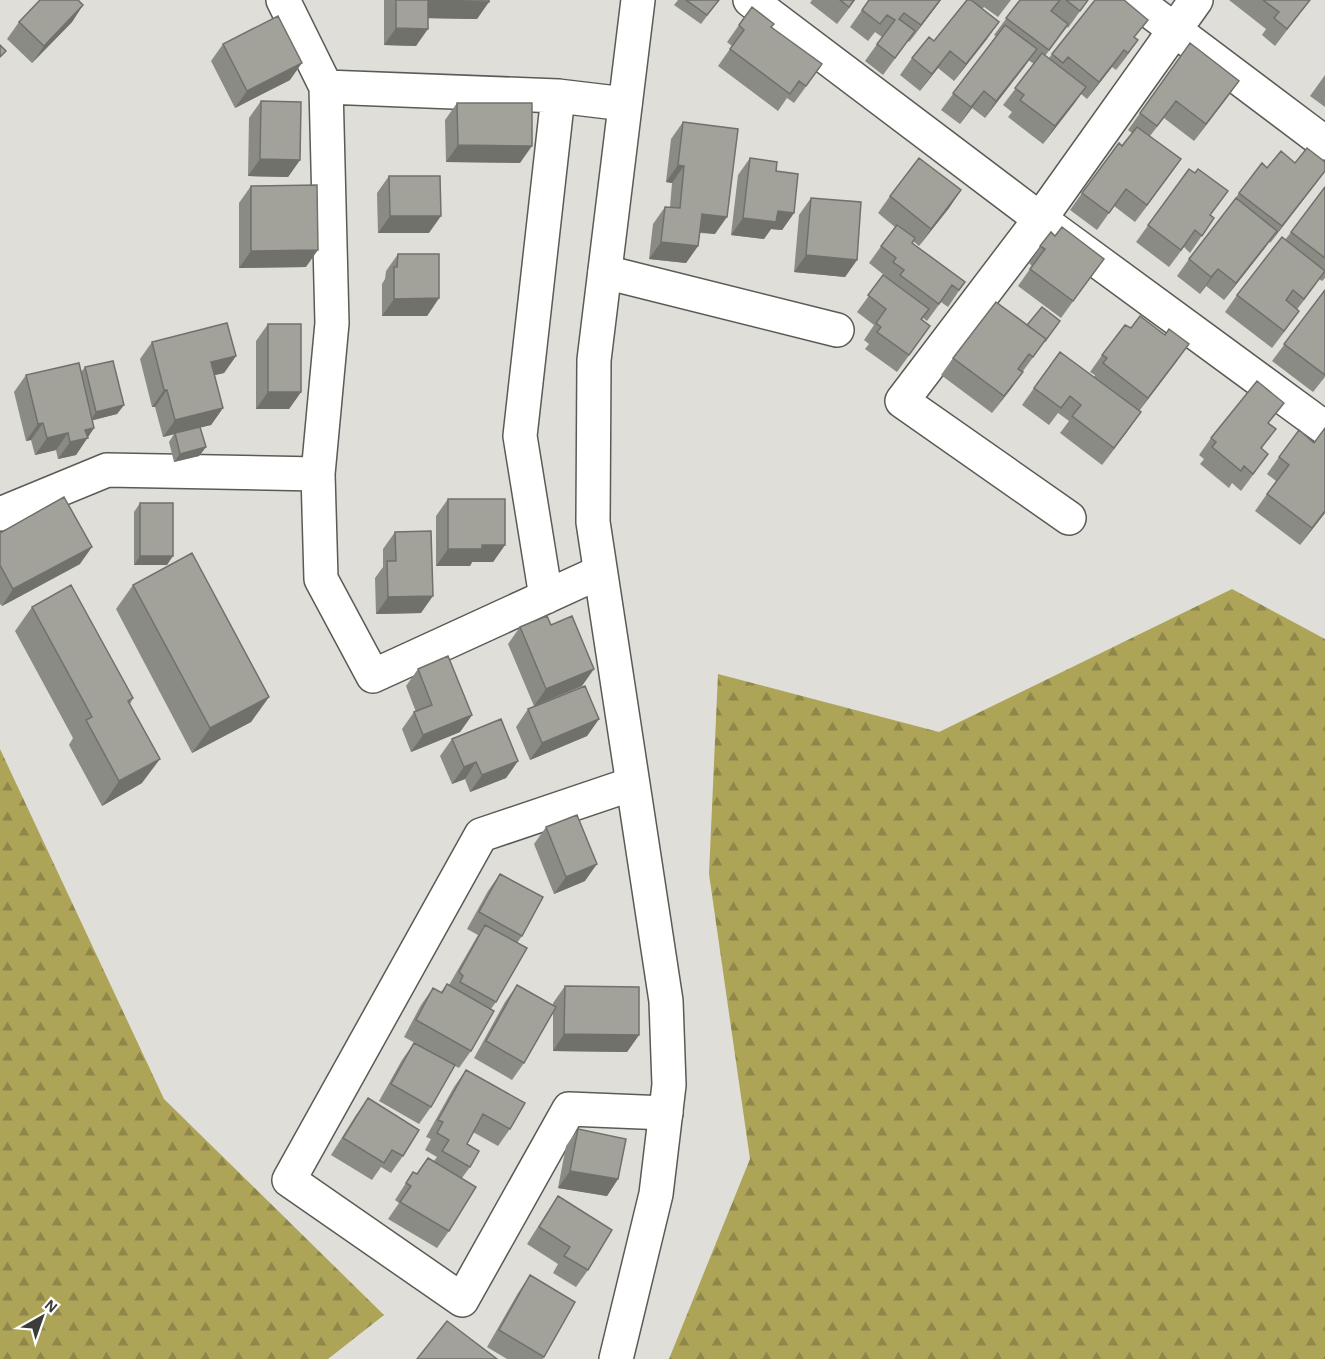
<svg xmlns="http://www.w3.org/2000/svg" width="1325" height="1359" viewBox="0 0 1325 1359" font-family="'Alegreya Sans',sans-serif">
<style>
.forest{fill:url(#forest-firs)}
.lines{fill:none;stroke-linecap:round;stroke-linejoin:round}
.street-casing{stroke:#5b5a55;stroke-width:36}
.secondary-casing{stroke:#5b5a55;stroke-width:36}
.street{stroke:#fff;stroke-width:33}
.secondary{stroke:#fff;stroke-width:33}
.wall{fill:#8b8b85}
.shaded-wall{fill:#71716c}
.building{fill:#a2a29b;stroke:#71716c;stroke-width:1.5}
</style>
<defs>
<pattern id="forest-firs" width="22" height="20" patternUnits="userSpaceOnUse" patternTransform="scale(1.5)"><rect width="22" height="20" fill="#ada458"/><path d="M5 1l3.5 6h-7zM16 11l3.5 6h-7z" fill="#8e874a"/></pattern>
</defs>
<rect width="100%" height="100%" fill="#dfded8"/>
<path class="forest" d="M1232 589 1325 639V1359H669L750 1159 709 874 718 674 939 732Z
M0 749 164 1099 384 1315 328 1359H0Z"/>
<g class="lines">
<defs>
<path id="street" d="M283 0 326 87 332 323 318 474 321 579 373 676 600 572
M750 0 1040 219 1325 428
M1135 0 1325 143
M326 87 558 96 625 104
M605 272 837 330
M0 514 107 470 318 474
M1069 518 902 401 1040 219 1196 0
M546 597 520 436 558 96
M632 784 481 835 289 1180 462 1300 569 1109 666 1113"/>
<path id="secondary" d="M616 1359 656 1194 669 1085 666 1001 593 522 594 360 638 0"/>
</defs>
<use href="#street" class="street-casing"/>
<use href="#secondary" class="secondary-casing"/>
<use href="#street" class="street"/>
<use href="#secondary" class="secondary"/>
</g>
<path class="wall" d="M384 0H489L477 19 428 18 416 46 384 45Z
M678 0H719L701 24 674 5Z
M812 0H855L837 24 810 3Z
M869 0H941L909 42 908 41 883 75 865 61 882 37 875 32 868 41 850 27Z
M967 0H1011L998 17 984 7 982 9 987 39 954 81 938 68 920 91 900 75 912 58 934 41Z
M1020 0H1088L1068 28 1067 27 1045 56 1049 58 1052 54 1135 38 1138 40 1116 70 1112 67 1087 99 1081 94 1043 144 1008 117 1012 112 1003 105 1034 64 1028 60 985 118 972 108 960 124 941 110 996 36 994 35Z
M1229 0H1310L1275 46 1262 35 1266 29Z
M83 5 72 22 32 63 7 39 19 22Z
M739 25 772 27 810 81 794 103 787 98 778 111 718 66 732 46 727 42Z
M1190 43 1239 81 1194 141 1164 118 1150 136 1181 159 1135 222 1114 206 1097 230 1070 210 1082 193 1132 133 1128 130Z
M223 44 290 80 235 108 211 61Z
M1325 75V107L1310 96Z
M261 101 300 160 288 177 248 176 249 118Z
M457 103 520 163 446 162 445 120Z
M683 122 715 234 700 233 698 246 686 263 649 259 653 224 665 207H670L672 183 666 182 671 139Z
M750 158 776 171 794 213 782 230 771 229 764 239 731 235 738 175Z
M1267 168 1317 182 1270 243 1269 242 1224 300 1206 286 1200 294 1177 276 1189 259 1227 210 1239 193Z
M1189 169 1211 215 1214 218 1190 253 1184 247 1169 267 1136 242Z
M389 176 429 233H378L377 193Z
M251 186 306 267 239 268V203Z
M1325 187V278L1322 281 1319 279 1297 309 1299 311 1272 348 1225 312 1237 295 1285 240Z
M961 190 949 208 919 246 913 241 912 243 965 282 948 307 941 302 927 321 923 318 922 320 918 343 897 372 865 349 869 344 864 340 874 325 857 312 884 275 869 263 895 227 878 213 890 196Z
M811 198 857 260 845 277 794 272 799 215Z
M1051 232 1055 236 1104 259 1061 318 1018 286 1032 266 1029 263Z
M398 254 439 298 427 316H382V284L385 279 386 271Z
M1325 290V377L1313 392 1272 361Z
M268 324 301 392 289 409H256V341Z
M1027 325 1054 329 992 413 941 375 953 358Z
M152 342 236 356 224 373 214 375 223 408 211 425 200 427 206 447 199 456 174 462 169 442 174 434 163 437 155 407H152L140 359Z
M1102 355 1177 361 1139 411 1129 429 1102 465 1060 433 1069 421 1058 413 1049 425 1022 405 1034 388 1094 377 1095 375 1090 372Z
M85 367 124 405 117 414 92 420 94 428 76 455 58 459 56 450 35 455 31 440 26 441 14 392 26 375 81 372Z
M1269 423 1256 471 1241 491 1232 483 1229 488 1200 464 1204 459 1199 455 1211 438Z
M1314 443 1325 513 1300 545 1255 511 1276 481 1267 474 1279 457Z
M448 499 505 545 493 562H472L470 566H436V516Z
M140 503 167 565H134V512Z
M395 532 421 613 376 614 375 578 383 567V549Z
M0 533 80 564 2 606 0 604Z
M133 585 269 697 251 722 192 753 116 609Z
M32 607 133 698 130 704 142 783 102 806 69 745 73 738 15 631Z
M551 625 582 686 534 706 508 644 520 627Z
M418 669 472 715 460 732 411 752 402 729 414 712H416L406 686Z
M528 709 599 719 587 736 530 760 516 727Z
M452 739 518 761 506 778 470 792 465 779 452 784 440 756Z
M546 827 585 881 554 894 534 844Z
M500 874 522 936 517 943 496 1002 491 1009 471 1051 459 1068 455 1066 431 1107 419 1124 379 1101 402 1060 414 1043 417 1044 404 1037 421 1005 433 988 441 992 447 984 449 985 478 935 467 929 488 891Z
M517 985 553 1005V1003L565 986 639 1035 627 1052 553 1051V1012L524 1063 512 1080 474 1058 505 1002Z
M466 1070 510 1129 498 1146 473 1132 467 1144 470 1167 462 1178 449 1231 437 1248 388 1219 399 1203 395 1200 413 1172 417 1174 428 1158 434 1161 437 1157 425 1150 431 1139 426 1137 454 1087Z
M368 1098 403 1156 391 1173 381 1167 372 1180 331 1155 356 1115Z
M578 1129 618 1179 607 1196 558 1188 566 1146Z
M558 1196 588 1270 576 1287 553 1273 558 1264 527 1244 546 1214Z
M530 1275 575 1302 543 1359H507L487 1347 518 1293Z"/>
<path class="shaded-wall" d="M854 0H855L837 24Z
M940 0H941L909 42 921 25Z
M428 1 489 2 477 19 416 18Z
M83 5 72 22 32 63 44 46Z
M999 22 987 39 954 81 966 64Z
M396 28 428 29 416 46 384 45Z
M1138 40 1126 57 1116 70 1128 53Z
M1037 49 1025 66 985 118 996 101Z
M1124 50 1112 67 1087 99 1099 82Z
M950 51 938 68 920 91 932 74Z
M302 63 290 80 235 108 247 91Z
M1239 81 1227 98 1194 141 1206 124Z
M1086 87 1074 104 1043 144 1055 126Z
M984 91 972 108 960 124 971 107Z
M458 145 532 146 520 163 446 162Z
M260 159 300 160 288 177 248 176Z
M1181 159 1169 176 1135 222 1147 205Z
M678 165 684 166 672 183 666 182Z
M1325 171 1317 182 1270 243 1282 226Z
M961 190 949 208 919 246 931 229Z
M778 211 794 213 782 230 771 229 764 239 731 235 743 218Z
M702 214 727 217 715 234 690 231Z
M390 216H441L429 233H378Z
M1277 231 1265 248 1224 300 1236 283Z
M661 242 698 246 686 263 649 259Z
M318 250 306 267 239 268 251 251Z
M806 255 857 260 845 277 794 272Z
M1218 269 1206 286 1200 294 1211 277Z
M1325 271 1313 288 1292 316 1304 299Z
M439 298 427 316H382L394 299Z
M1299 311 1287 328 1272 348 1284 331Z
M1189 344 1177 361 1136 415 1148 398Z
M236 356 224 373 199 379 211 362Z
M1023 372 1011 389 992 413 1004 396Z
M164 390H167L155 407H152Z
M268 392H301L289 409H256Z
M124 405 117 414 90 421 96 412Z
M223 408 211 425 163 437 175 420Z
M1141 412 1129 429 1102 465 1114 448Z
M43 423 31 440 26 441 38 424Z
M94 428 76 455 58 459 70 442 85 430Z
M68 433 56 450 35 455 47 438Z
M206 447 199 456 174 462 180 454Z
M1325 511V513L1300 545 1312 528Z
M482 545H505L493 562H472L470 566H436L448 549Z
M92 547 80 564 2 606 13 589Z
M140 556H173L167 565H134Z
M433 596 421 613 376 614 388 597Z
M594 669 582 686 534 706 546 689Z
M269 697 251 722 192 753 210 728Z
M472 715 460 732 411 752 423 735Z
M599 719 587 736 530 760 542 743Z
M160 759 142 783 102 806 119 781Z
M518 761 506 778 470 792 482 775Z
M476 762 465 779 452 784 464 767Z
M597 864 585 881 554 894 566 877Z
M564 1034 639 1035 627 1052 553 1051Z
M570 1171 618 1179 607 1196 558 1188Z"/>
<path class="building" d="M40 0H78L83 5 44 46 19 22Z
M396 0H489V2L428 1V29L396 28Z
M686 0H719L707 15Z
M840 0H854L849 7Z
M869 0H940L921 25 904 13 899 19 915 31 895 58 877 44 895 20 887 15 880 24 862 10Z
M967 0H971L999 22 966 64 950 51 932 74 912 58 929 37 934 41Z
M1020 0H1060L1051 11 1068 24 1049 50 1006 18Z
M1066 0H1088L1080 11Z
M1095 0H1124L1148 20 1134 37 1138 40 1128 53 1124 50 1099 82 1068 57 1063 63 1052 54Z
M1263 0H1310L1287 29 1274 18 1279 12Z
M752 7 774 24 771 27 822 64 806 86 799 81 790 94 730 49 744 30 739 25Z
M278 16 302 63 247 91 223 44Z
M1005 25 1037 49 996 101 984 91 971 107 953 93Z
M1190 43 1239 81 1206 124 1176 101 1157 126 1140 113Z
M0 45 6 51 0 57Z
M1042 53 1086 87 1055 126 1020 100 1024 95 1015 88Z
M261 101 301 102 300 160 260 159Z
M457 103H532V146L458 145Z
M683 122 738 129 727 217 702 214 698 246 661 242 665 207 680 208 684 166 678 165Z
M1137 127 1181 159 1147 205 1126 189 1109 213 1082 193 1119 143 1122 146Z
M1307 148 1325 162V171L1282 226 1239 193 1262 163 1267 168 1281 151 1295 163Z
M750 158 777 162 776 171 798 174 794 213 778 211 776 222 743 218Z
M919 158 961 190 931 229 890 196Z
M1189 169 1195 173 1198 169 1228 191 1210 215 1214 218 1202 236 1195 230 1181 250 1148 225Z
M389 176H440L441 216H390Z
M317 185 318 250 251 251V186Z
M1325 187V258L1291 232Z
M811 198 861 202 857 260 806 255Z
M1236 198 1277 231 1236 283 1218 269 1211 277 1189 259Z
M897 225 915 238 912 243 965 282 959 290 952 285 939 304 900 275 904 270 893 262 896 258 881 246Z
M1062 227 1104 259 1073 301 1030 269 1045 249 1040 246 1051 232 1055 236Z
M1282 237 1325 271 1304 299 1293 290 1286 300 1299 311 1284 331 1237 295Z
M398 254H439V298L394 299V267H397Z
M883 275 929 309 921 319 930 326 909 355 877 332 881 327 876 323 886 309 868 295Z
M1325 290V375L1284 344Z
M996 302 1046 339 1033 357 1029 354 1018 369 1023 372 1004 396 953 358Z
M1042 307 1060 321 1046 340V339L1027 325Z
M1140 316 1165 335 1169 329 1189 344 1148 398 1103 363 1107 358 1102 355 1125 325 1131 328Z
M227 323 236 356 211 362 223 408 175 420 167 390H164L152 342Z
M268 324H301V392H268Z
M1060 352 1141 412 1114 448 1072 416 1081 405 1070 396 1061 408 1034 388Z
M113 361 124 405 96 412 85 367Z
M79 363 94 428 85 430 88 438 70 442 68 433 47 438 43 423 38 424 26 375Z
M1257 381 1284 403 1268 423 1276 429 1261 448 1268 454 1253 474 1244 466 1241 471 1212 447 1216 442 1211 438Z
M200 427 206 447 180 454 175 433Z
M1325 428V511L1312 528 1267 494 1289 465 1279 457 1299 430 1314 443Z
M64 497 92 547 13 589 0 565V533Z
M448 499H505V545H482V549H448Z
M140 503H173V556H140Z
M431 531 433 596 388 597 387 561H396L395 532Z
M192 553 269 697 210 728 133 585Z
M71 585 133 698 128 701 160 759 119 781 86 720 92 717 32 607Z
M547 616 551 625 572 616 594 669 546 689 520 627Z
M448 656 472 715 423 735 414 712 432 705 418 669Z
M585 686 599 719 542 743 528 709Z
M501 719 518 761 482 775 476 762 464 767 452 739Z
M577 815 597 864 566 877 546 827Z
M500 874 543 897 522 936 479 912Z
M485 925 527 948 496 1002 460 982 463 976 459 972Z
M447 984 494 1011 471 1051 416 1020 433 988 442 993Z
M517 985 556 1007 524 1063 486 1041Z
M565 986 639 987V1035L564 1034Z
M414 1043 455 1065 431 1107 391 1084Z
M466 1070 525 1103 510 1129 483 1114 467 1144 479 1151 470 1167 442 1151 449 1140 437 1133 443 1122 438 1120Z
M368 1098 419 1130 403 1156 392 1150 384 1163 343 1138Z
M578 1129 626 1139 618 1179 570 1171Z
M428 1158 476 1187 449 1231 400 1202 411 1186 406 1183 413 1172 417 1174Z
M558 1196 612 1230 588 1270 564 1256 570 1247 539 1227Z
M530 1275 575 1302 544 1357 499 1330Z
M447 1321 497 1359H417Z"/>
<g transform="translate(42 1317) rotate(40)" stroke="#fffffe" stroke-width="4.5" paint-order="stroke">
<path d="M0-4.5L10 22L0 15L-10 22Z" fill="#3c3c39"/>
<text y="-9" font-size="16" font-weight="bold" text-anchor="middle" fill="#3c3c39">N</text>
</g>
</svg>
